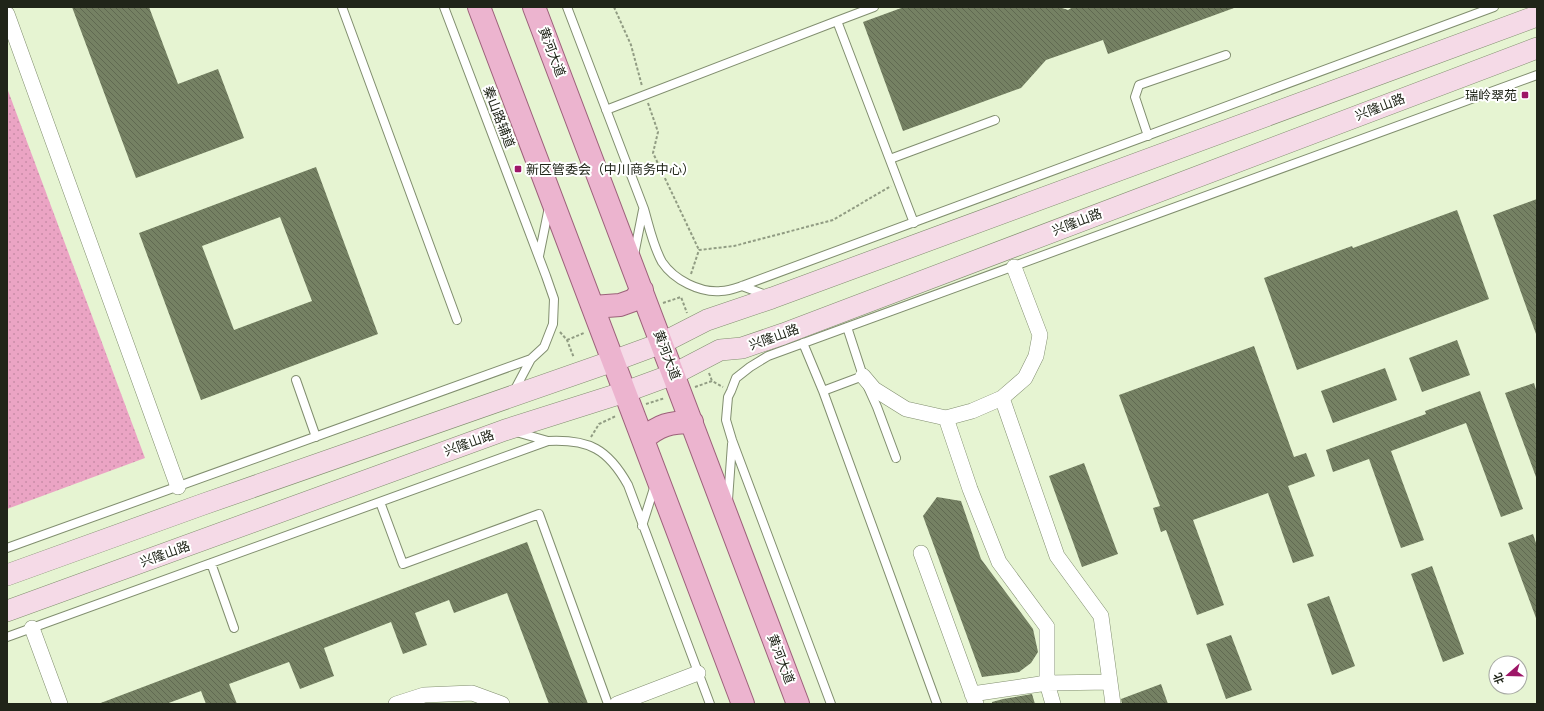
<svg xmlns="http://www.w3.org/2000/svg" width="1544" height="711" viewBox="0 0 1544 711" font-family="'IBM Plex Sans','Noto Sans SC',sans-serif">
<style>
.park{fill:url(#park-dots)}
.building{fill:url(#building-back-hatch);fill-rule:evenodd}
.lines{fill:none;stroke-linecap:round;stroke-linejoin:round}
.lane-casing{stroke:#818e6f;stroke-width:10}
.street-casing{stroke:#818e6f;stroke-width:16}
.secondary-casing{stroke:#818e6f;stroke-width:22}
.primary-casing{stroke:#9c617a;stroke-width:24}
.path{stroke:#919c83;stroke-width:2;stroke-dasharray:3 2;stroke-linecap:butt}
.lane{stroke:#fff;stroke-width:8}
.street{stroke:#fff;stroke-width:15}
.secondary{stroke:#f5dae7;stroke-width:21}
.primary{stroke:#ecb4cf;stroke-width:22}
.poi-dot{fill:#9d1667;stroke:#fff;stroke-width:1.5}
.labels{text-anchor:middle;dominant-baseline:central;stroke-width:4;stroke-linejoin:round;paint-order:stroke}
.street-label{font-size:13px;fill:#202519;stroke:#fff}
.poi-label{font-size:13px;fill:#202519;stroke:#fff;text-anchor:end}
</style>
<defs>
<pattern id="park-dots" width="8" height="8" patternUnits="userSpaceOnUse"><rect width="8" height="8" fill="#eba4c4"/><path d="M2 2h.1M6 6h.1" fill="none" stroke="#c98da8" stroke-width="1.8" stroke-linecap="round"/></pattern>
<pattern id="building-back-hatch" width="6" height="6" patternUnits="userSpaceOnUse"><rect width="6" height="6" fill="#758163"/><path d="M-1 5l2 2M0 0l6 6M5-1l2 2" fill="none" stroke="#606951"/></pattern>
</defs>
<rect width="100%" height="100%" fill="#e6f4d2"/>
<path class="park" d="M7 88 145 458 7 509Z"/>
<path class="building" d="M72 7H149L178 84 218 69 244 138 136 178Z
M904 7H1059L1068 10 1073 7H1233L1234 8 1108 54 1103 40 1046 60 1021 88 903 131 863 22Z
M316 167 378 334 201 400 139 233ZM280 217 312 301 234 330 202 246Z
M1537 199V334H1536L1493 215Z
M1457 210 1489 299 1297 370 1264 278 1352 246 1353 248Z
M1457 340 1470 375 1422 392 1409 358Z
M1254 346 1294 457 1306 453 1315 476 1288 486 1314 556 1293 563 1268 493 1193 520 1224 605 1197 615 1166 530 1161 532 1153 508 1160 506 1119 395Z
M1385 368 1397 400 1333 423 1321 391Z
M1534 383 1537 393V476L1536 477 1505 393Z
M1480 391 1523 509 1501 517 1466 423 1391 451 1424 540 1401 548 1369 459 1333 472 1326 450 1426 414 1425 411Z
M1084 463 1118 554 1082 567 1049 476Z
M937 497 961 501 981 559 1033 629 1038 652 1031 663 1019 672 982 677 923 516Z
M1533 534 1537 546V618H1536L1508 543Z
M527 542 588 704H549L507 593 454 613 449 600 415 613 427 645 403 654 391 622 324 648 334 676 300 689 289 662 229 684 237 704H206L201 691 166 704H98Z
M1432 566 1464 654 1443 662 1411 574Z
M1329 596 1355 666 1332 675 1307 604Z
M1231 635 1252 690 1226 699 1206 644Z
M1161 684 1168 704H1122L1121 699Z
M1032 694 1035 704H992V702L1003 699Z"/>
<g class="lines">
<defs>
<path id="lane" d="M342 7 457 320
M444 7 546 276 554 299 553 324 544 347 531 359 513 393
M567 7 644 209C649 226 653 246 662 262 674 280 700 293 721 291 728 291 736 288 742 286L1494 7
M837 21 874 7
M606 110 837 21 914 223
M1148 136 1135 97 1139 85 1226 55
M890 159 995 120
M634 255 643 210
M539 256 549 207
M742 286 766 295
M847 327 863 376 877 407 896 458
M803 343 823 391 937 704
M296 380 316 437
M823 391 863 376
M516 432 548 441
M728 500 732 444
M380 502 403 564 539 514 608 704
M642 526 655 485
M7 548 531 359
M211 563 234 628
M7 637 548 441C589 439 608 449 628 485L710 704
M831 704 732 440 726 420 728 397 731 391 736 378 750 367 768 356 1537 75"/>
<path id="street" d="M7 14 178 487
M863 376 874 389 906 409 946 418 972 411 1002 398 1025 378 1036 356 1040 335 1014 267
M1002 398 1057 556 1101 616 1113 704
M946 418 970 489 999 562 1047 627V683L1053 704
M921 553 976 704
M32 628 60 704
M972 694 1047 683 1110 682
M396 704 424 695 472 693 502 704
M617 704 698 673"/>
<path id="secondary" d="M7 575 201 505 613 361 662 343 707 320 772 298 1537 16
M7 611 505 430 625 392 674 374 720 350 742 348 783 334 1537 48"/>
<path id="primary" d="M479 7 743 704
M534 7 798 704
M593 307 620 305 634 300 642 290
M643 439C659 425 670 422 692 422"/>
</defs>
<use href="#lane" class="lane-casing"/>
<use href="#street" class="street-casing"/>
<use href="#secondary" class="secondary-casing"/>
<use href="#primary" class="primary-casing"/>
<path class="path" d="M614 7 631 45 642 86
M648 103 658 132 653 153 699 250
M691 274 699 250 734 246 833 220 891 186
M663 303 681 297 687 313
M560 332 567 340 574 358
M567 340 584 333
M709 373 712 381
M695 387 712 381 723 387
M646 404 665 398
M591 437 599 424 616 416"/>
<use href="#lane" class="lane"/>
<use href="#street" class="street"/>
<use href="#secondary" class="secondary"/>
<use href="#primary" class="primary"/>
</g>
<g class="poi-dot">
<rect x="1521" y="91" width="8" height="8" rx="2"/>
<rect x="514" y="165" width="8" height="8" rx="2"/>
</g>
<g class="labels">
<g class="street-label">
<text transform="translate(552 52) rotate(69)">黄河大道</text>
<text transform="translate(1380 107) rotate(-21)">兴隆山路</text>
<text transform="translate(499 117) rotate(69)">秦山路辅道</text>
<text transform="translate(1077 222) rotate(-21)">兴隆山路</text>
<text transform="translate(774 337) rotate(-20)">兴隆山路</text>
<text transform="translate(667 355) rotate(69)">黄河大道</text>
<text transform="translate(469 443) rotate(-20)">兴隆山路</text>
<text transform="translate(165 554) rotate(-20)">兴隆山路</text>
<text transform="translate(781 659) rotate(69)">黄河大道</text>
</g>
<g class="poi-label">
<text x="1517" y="95">瑞岭翠苑</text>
<text x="526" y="169" text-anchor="start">新区管委会（中川商务中心）</text>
</g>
</g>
<rect width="1544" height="711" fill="none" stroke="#202519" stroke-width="16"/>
<g transform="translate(1508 675) rotate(250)"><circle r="19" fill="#ffffff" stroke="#a6a8a3"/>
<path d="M0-3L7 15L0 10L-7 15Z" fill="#9d1667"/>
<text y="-6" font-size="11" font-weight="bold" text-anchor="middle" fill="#202519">北</text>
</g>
</svg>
